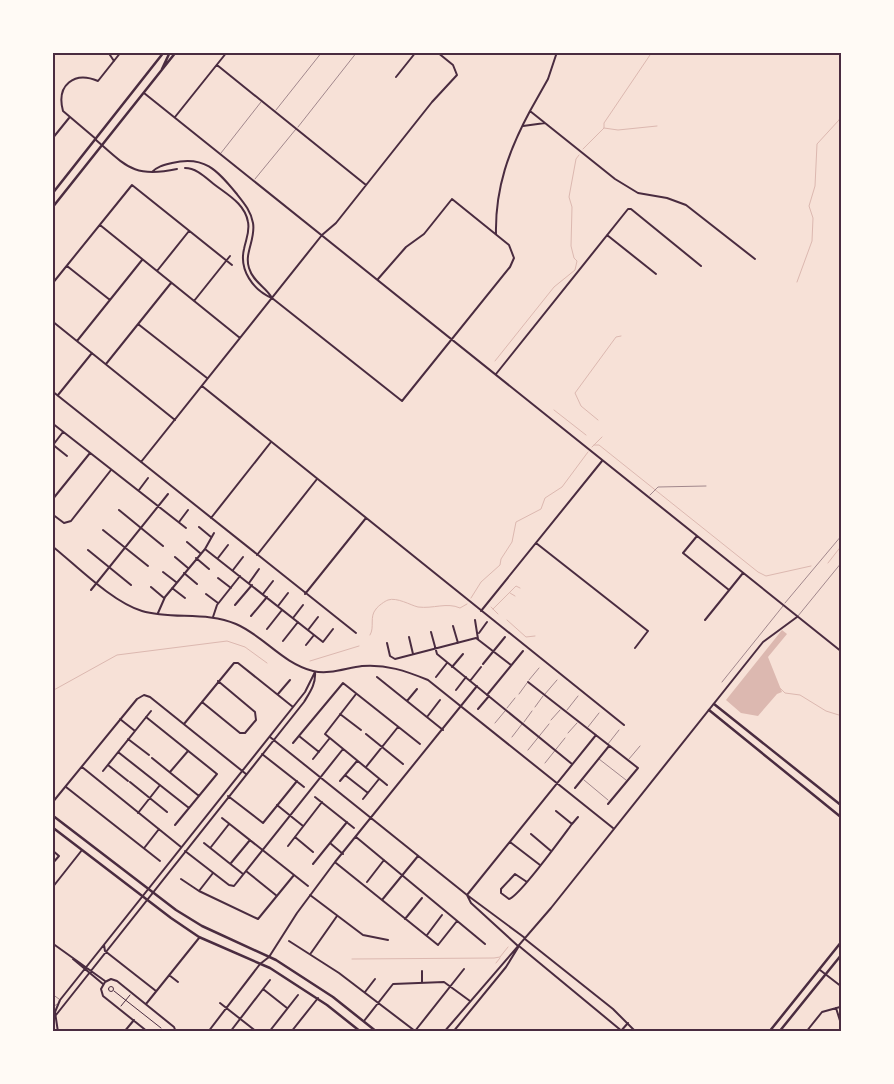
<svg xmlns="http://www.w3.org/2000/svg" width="894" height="1084" viewBox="0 0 894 1084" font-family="Figtree,sans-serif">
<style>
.water{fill:#dcb8b0}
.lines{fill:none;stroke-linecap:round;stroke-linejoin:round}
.stream{stroke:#dcb8b0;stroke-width:1}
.service{stroke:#4a2c40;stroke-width:0.5}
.pedestrian{stroke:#4a2c40;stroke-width:1}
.minor{stroke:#4a2c40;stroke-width:2}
.tertiary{stroke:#4a2c40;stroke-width:2}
.secondary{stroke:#4a2c40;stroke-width:2.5}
.primary{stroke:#4a2c40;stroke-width:2.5}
.neatline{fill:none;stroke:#4a2c40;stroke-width:2}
</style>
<rect width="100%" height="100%" fill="#f7e1d7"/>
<path class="water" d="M782 630 787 634 768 657 782 692 777 694 758 716 741 713 726 700Z"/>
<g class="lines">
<path class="stream" d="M604 128 618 130 657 126
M583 149 604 128V123L652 52
M797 282 812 241 813 218 809 206 815 186 817 144 839 120 842 113
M495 361 554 287 575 270 577 261 574 258 571 246 572 207 569 197 576 159 579 155
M554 410 586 435
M598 420 581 406 575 393 616 337 621 336
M594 445H599L758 572 766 576 811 566
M592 447 602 437
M828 563 842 545
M510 593 515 596
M471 598 481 582 500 565 501 559 512 542 516 522 541 509 545 498 562 487 588 452
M491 607 498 614
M493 609 516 586 520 588
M507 620 526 637 535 636
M370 635C375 627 369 617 376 609 378 606 385 601 388 600 397 597 410 605 418 607 433 609 447 602 460 608L467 604
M310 661 359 646
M780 688 785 693 800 695 826 711 842 716
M52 691 117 655 227 641 245 647 267 663
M352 959 494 958 500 957 508 947
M496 963 500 958"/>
<path class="service" d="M276 110 322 52
M298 127 357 52
M221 153 261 102
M255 179 296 129
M650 495 658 487 706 486
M785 603 842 535
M798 616 842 562
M529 680 539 668
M722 682 783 606
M519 694 527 683
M545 694 557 680
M535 707 543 696
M507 708 515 698
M567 710 578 696
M551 720 560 710
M524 722 532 711
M495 723 505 711
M588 727 599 713
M568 733 577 723
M512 737 522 724
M608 744 619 730
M528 750 549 724
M599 759 626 780
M629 759 640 746
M545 763 565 738
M584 780 608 800
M52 994 59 999
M52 1008 57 1004"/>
<path class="pedestrian" d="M108.5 989a2.5 2.5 0 1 1 5 0a2.5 2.5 0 1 1-5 0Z
M114 991 161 1028
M121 1006 130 995"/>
<path class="minor" d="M108 52 114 61
M557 52 548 79 530 111 615 179 638 193 667 198 686 205 755 259
M217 65 366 185
M396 77 416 52
M144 93 842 652
M175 117 227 52
M523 126 545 123
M52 139 69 118
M96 139 63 111C56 85 74 71 98 81L121 52
M100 225 240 338
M496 234C495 188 509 150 530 111
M607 235 656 274
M67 266 110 300
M157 271 189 231
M52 284 132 185 232 265
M272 298 402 401 510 267 514 258 509 245 452 199 424 234 406 247 378 279
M194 301 230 256
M52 321 175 420
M138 324 207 378
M77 341 142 260
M106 364 171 283
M496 374 628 209H631L701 266
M202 386 624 725
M52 391 356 633
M58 395 92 353
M52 423 186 528
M52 444 67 456
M53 445 63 432
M141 462 322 235 336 223 432 102 457 75 453 65 437 52
M139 490 148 478
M52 500 90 453
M119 510 163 546
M52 514 64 523 71 521 111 470
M211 518 271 442
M179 522 188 510
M199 527 211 537
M103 530 148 566
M697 536 683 553 729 590
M187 542 200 553
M536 543 648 631 635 648
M52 546C77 566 112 602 142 611 172 620 206 611 236 624 264 636 282 663 313 671 329 675 346 668 362 666 386 664 406 671 428 680L613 828
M205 549 323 642 333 629
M205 549 214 533
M88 550 131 585
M257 555 317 479
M175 557 188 568
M196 558 209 569
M218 558 228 545
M233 570 243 557
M163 572 176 582
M184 573 197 584
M218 578 231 588
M249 583 259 569
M151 587 164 598
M172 588 185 598
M91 590 168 494
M206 594 218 603
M263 594 273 581
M305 594 366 518
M235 605 252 585
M278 606 288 593
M481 611 602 461
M158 613 165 597 205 549
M251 616 267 597
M213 617 217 605 240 576
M293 618 303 605
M475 620 478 639
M705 620 743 573
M453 626 458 643
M267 629 282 610
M308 630 318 617
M431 632 437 654 572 764
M479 633 487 622
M409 637 413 654
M283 641 298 622
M387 643 390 656 395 659 476 638 511 665
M306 645 314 635
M483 664 505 637
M452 667 463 654
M377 677 443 730
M436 677 447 663
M470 681 481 667
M528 682 638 768 608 804
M456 690 466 677
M278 694 290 680
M356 694 325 734 387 785
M487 695 523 651
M407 701 417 689
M202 702 240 733H245L256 720 255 712 218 681
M478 709 489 696
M340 714 361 730
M146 717 217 774 175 825
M427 717 440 700
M120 719 135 731
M184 724 234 663H238L293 707
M366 734 403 764
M299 736 319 752
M270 737 467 895 525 938
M128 739 149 755
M293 743 343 683 420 744
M118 752 189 808
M262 754 304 787
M152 758 199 796
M313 759 329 739
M108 765 128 781
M82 767 181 847
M366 767 398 727
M103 771 151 711
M170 772 188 751
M345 775 368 793
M340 781 357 761
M130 782 167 812
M66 787 160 861
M575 788 609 746
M228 796 263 823 297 781
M315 797 354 828
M363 799 379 779
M52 803 137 699 144 695 150 697 246 774
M277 805 303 826
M556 811 572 824
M138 813 160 785
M222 818 308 886
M531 834 551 851
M295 837 313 852
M356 837 485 944
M510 842 540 865
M204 843 243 874
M330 843 343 854
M288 846 322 802
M145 847 159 829
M211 847 229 824
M52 850 59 856 52 864
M185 851 229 885 234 886 343 749
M231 863 250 840
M336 863 438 945 457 921
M313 864 347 822
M246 871 277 896
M181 879 199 891 258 919 294 875
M367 882 384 860
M527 882 515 874 501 889V893L509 899C519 897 563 836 572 824L578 817
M52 888 82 850
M199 891 213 873
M310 895 363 935 388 940
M467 895 596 735
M467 895 471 903 518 946
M382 900 418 856
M405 919 422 898
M427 935 442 915
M289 941 339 973 415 1031 464 969
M52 943 105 981
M104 945 105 951 156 991
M311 953 337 916
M73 959 103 984
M820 970 842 987
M169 975 178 982
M422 982V971
M263 989 287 1008
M365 992 375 979
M220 1003 257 1032
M146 1004 199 938
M836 1008 842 1027
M56 1015 304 702C310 692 316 684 315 672
M364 1021 393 984 444 982 470 1001
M794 1030 795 1032
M58 1032 55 1012 60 1000 305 692 315 672
M124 1032 134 1020
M148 1032 103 996 101 989 105 982 111 979 117 981 174 1027 176 1032
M208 1032 260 964 269 957 297 913 335 862 477 686
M230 1032 270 980
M269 1032 298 995
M291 1032 318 998
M620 1032 628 1023
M806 1032 822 1012 840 1007"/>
<path class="tertiary" d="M96 140C127 167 134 178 177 169
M185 168C197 168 206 178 215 185 228 195 245 204 248 222 250 232 246 239 244 249 239 270 253 290 272 298
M152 172C158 166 164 165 172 163 204 155 217 170 236 193 244 203 251 211 253 223 256 239 244 253 249 268 253 282 266 287 272 298
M525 939 613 1009 636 1032
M519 946 623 1032
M444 1032 551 908 763 642 797 617
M453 1032 506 967 519 946"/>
<path class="secondary" d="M162 69 170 52
M52 194 164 52
M52 208 176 52
M714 704 842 806
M709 710 842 818
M769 1032 842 941
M779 1032 842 954"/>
<path class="primary" d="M52 815 176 910 202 926 276 960 333 997 377 1032
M52 827 171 918 199 937 270 968 327 1005 361 1032"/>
</g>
<rect width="894" height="1084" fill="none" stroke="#fffaf5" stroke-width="108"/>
<rect x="54" y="54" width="786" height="976" class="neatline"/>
</svg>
